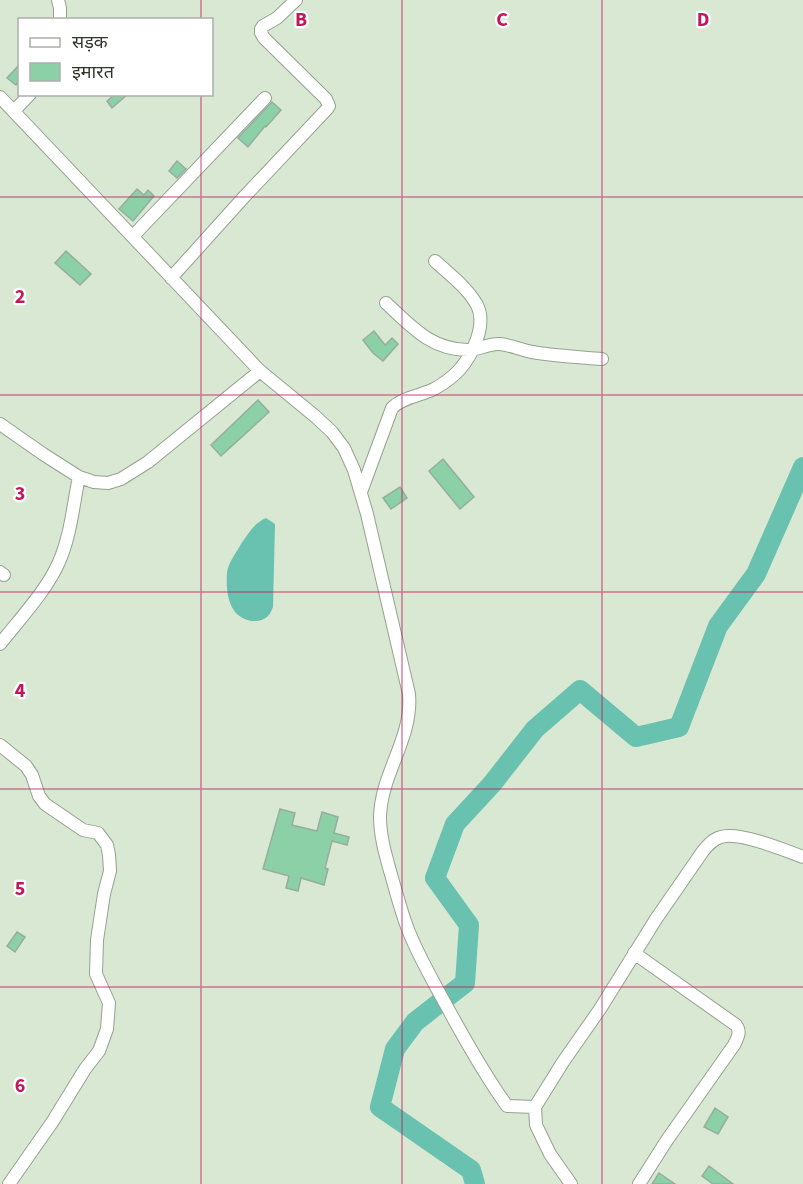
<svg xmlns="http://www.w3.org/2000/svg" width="803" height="1184" viewBox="0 0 803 1184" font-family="'Source Sans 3','Noto Sans Devanagari',sans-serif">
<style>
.water{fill:#69c1af}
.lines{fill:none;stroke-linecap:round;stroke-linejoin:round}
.river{stroke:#69c1af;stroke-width:20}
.building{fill:#8cd0a8;stroke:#96ad9f;stroke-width:1.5}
.minor-casing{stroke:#94a28f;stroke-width:14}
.minor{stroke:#fff;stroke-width:12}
.grid{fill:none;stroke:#c2185b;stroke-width:1.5;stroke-opacity:0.55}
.grid-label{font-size:20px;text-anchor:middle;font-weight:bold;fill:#c2185b;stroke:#fff;stroke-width:4.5;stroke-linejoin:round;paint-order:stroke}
</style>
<rect width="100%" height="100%" fill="#d9e8d3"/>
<path class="water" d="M266 518 275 524 273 607C272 609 271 612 269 615 259 626 240 621 233 609 227 599 226 585 227 573 228 563 236 553 241 544 249 533 253 524 266 518Z"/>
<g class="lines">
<path class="river" d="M475 1184 471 1170 380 1107 395 1049 415 1022 465 983 469 925 435 878 455 824 492 784 535 729 580 690 636 737 679 727 718 626 756 574 803 467"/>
</g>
<path class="building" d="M20 64V80L16 85 7 78Z
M115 94H128L112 108 107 101Z
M272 102 281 110 266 127 265 126 248 147 238 138Z
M177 161 186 169 177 178 169 171Z
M137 189 144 195 148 190 154 196 133 221 119 209Z
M66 251 91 274 80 285 55 263Z
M374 331 385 345 392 338 398 344 383 361 373 353 363 340Z
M258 400 269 412 221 456 211 445Z
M443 459 474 497 460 509 429 471Z
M400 487 407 498 391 509 383 498Z
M280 809 295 813 292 825 317 831 322 812 338 817 334 833 349 837 347 845 332 841 325 868 328 869 324 885 301 878 298 891 286 888 289 876 263 869Z
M17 932 25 937 15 952 7 946Z
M715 1108 728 1117 718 1134 704 1127Z
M709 1166 733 1184H713L702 1176Z
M659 1173 675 1184H652Z"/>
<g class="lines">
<defs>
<path id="minor" d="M58 0 60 8V20
M0 97 260 371 316 417 332 432 344 448 354 470 367 514 409 694C413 738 381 773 380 817 380 835 385 853 390 871 396 891 401 912 409 932 419 957 433 981 446 1005 465 1040 484 1074 507 1106L535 1107 536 1125 550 1154 571 1184
M14 111 30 94
M133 236 265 98
M171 278 244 197 327 109 329 106 326 99 264 38 261 33V29L263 26 277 18 296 0
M386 303C411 326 431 350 468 350 479 350 489 343 500 344 511 345 521 350 532 352 555 356 578 357 602 359
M0 424 43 454 79 477 94 482 108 483 121 479 148 462 260 371
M361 492 392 408C403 397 420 396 434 389 443 384 453 377 460 369 473 354 487 324 477 305 467 287 449 274 435 261
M0 572 4 575
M0 644C19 620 47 590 59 562 71 535 73 505 79 477
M0 745 26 766 32 775 39 796 45 804 83 830 98 833 107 845 109 855 110 871 104 894 97 940 96 974 109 1003 107 1029 99 1051 85 1069 53 1121 9 1184
M634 953 736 1025C741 1032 738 1037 734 1045L667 1140 639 1184
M535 1107 563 1062 600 1009 656 919 703 851C708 845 713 839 721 837 738 831 785 850 803 857"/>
</defs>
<use href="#minor" class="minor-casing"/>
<use href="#minor" class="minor"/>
</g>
<path class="grid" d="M201 0V20M402 0V1184M602 0V1184M201 94V1184M0 197H803M0 395H803M0 592H803M0 789H803M0 987H803"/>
<g class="grid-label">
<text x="301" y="26">B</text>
<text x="502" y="26">C</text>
<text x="703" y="26">D</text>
<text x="20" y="303">2</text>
<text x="20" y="500">3</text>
<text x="20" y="697">4</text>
<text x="20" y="895">5</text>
<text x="20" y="1092">6</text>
</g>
<rect x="18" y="18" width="195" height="78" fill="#ffffff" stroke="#acafab" stroke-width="1.5"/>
<rect x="30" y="38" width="30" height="9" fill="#ffffff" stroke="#acafab" stroke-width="1.5"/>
<text x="72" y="48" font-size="18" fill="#30362d">सड़क</text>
<rect x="30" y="63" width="30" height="18" fill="#8cd0a8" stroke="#acafab" stroke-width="1.5"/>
<text x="72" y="78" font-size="18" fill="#30362d">इमारत</text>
</svg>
